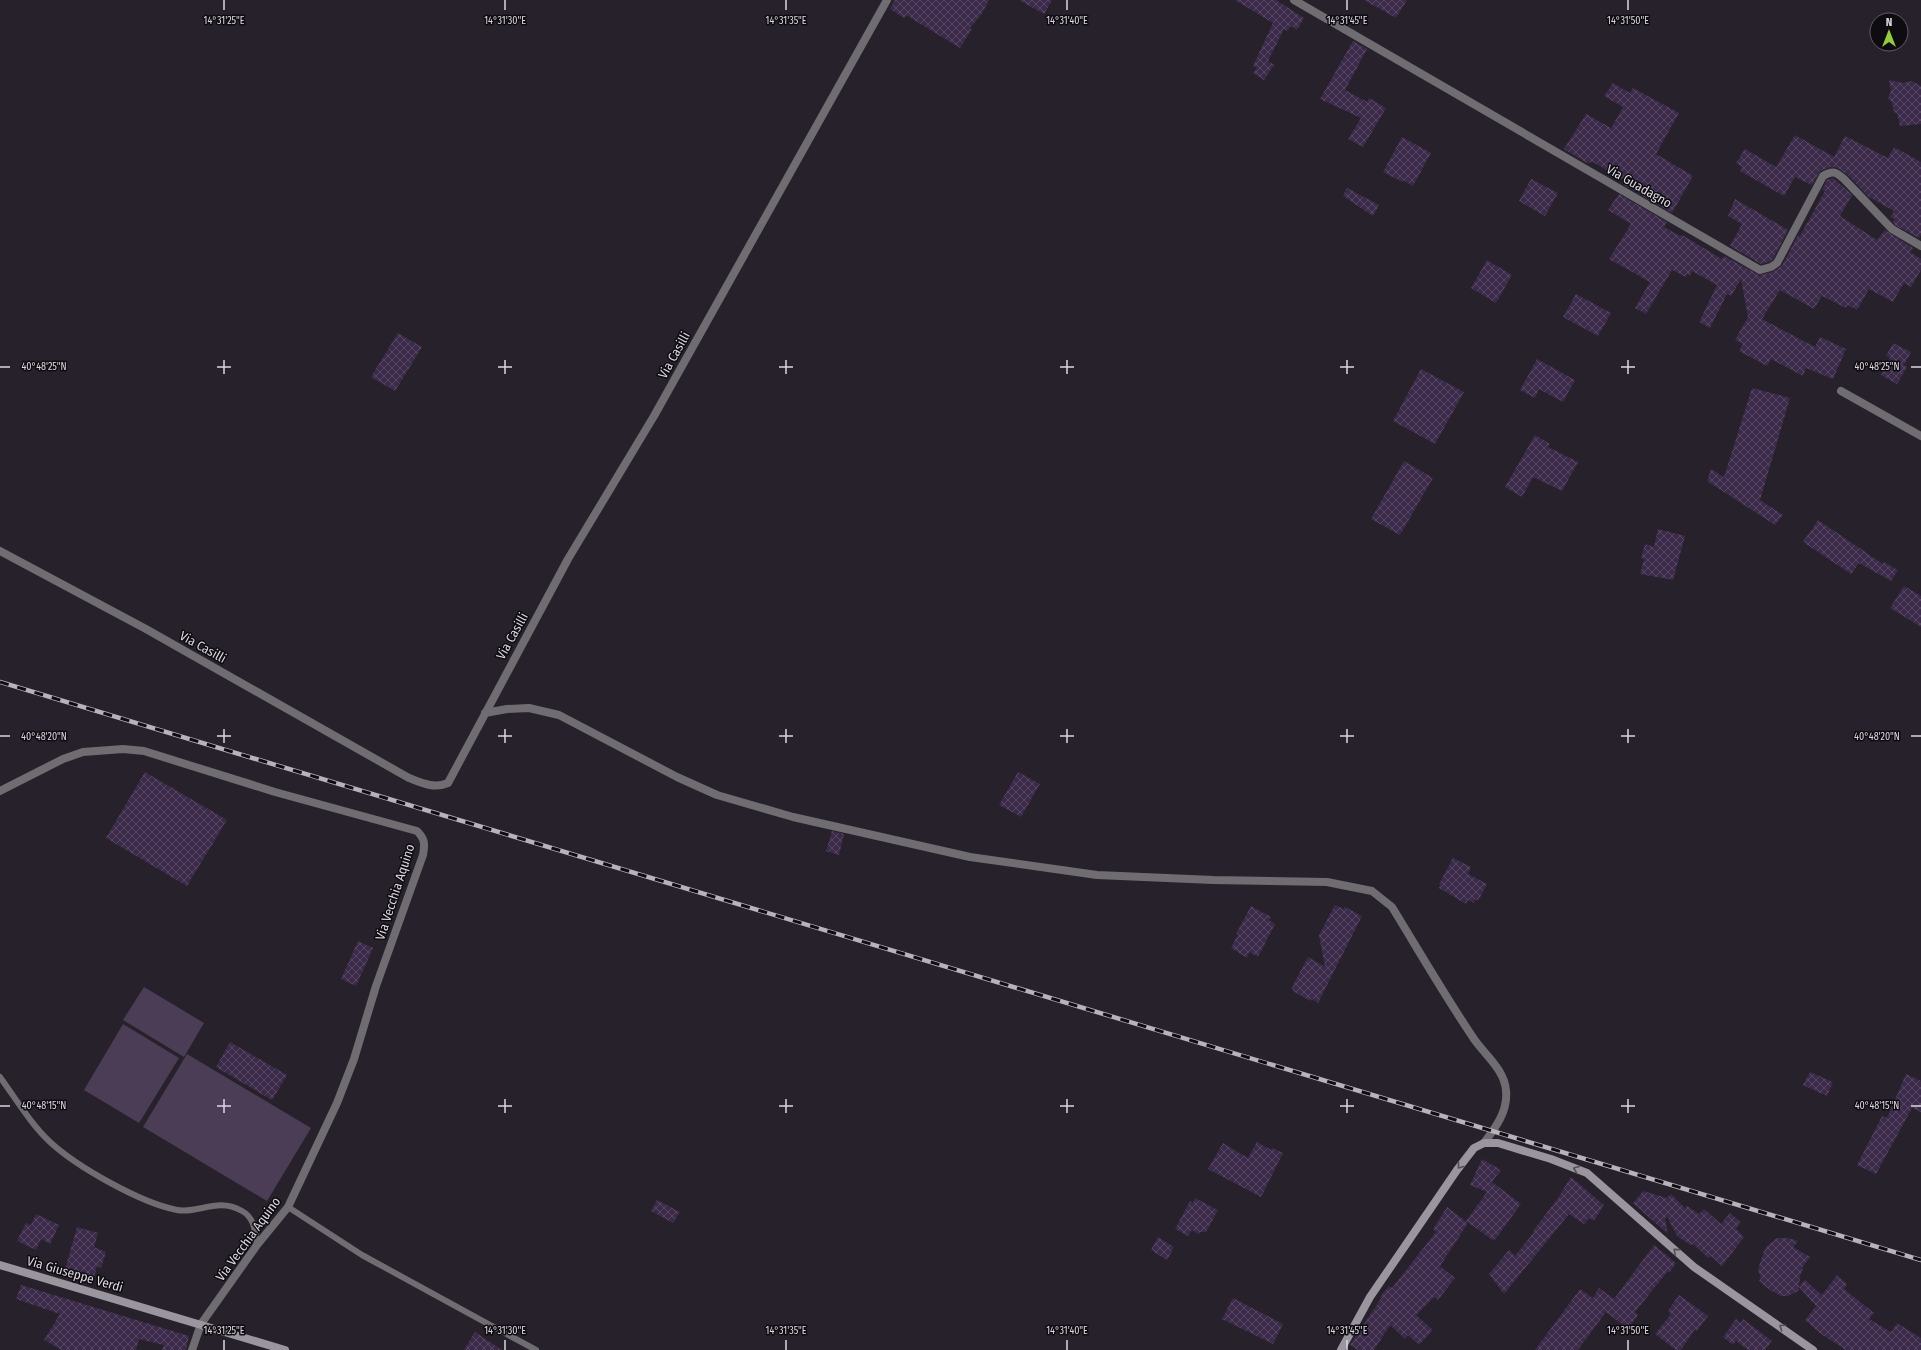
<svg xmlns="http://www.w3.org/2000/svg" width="1921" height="1350" viewBox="0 0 1921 1350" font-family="'Fira Sans Condensed',sans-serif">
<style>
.garden{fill:#4b3d56}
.building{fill:url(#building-cross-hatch)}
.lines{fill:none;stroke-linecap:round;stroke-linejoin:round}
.lane{stroke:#6f6c72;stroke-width:6}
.street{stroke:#6f6c72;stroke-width:8}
.secondary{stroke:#9a959e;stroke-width:8}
.rail-casing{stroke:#b7b2bb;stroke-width:4.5}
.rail{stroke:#0e0c11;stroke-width:3;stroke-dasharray:9;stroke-linecap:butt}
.oneway{stroke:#545058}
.ticks{fill:none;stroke:#dcd8e0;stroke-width:1.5}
.labels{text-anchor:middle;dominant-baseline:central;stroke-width:3;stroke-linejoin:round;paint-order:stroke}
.street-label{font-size:13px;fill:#dcd8e0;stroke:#0e0c11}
.ticks-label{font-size:10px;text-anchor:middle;fill:#dcd8e0;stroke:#0e0c11;stroke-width:3;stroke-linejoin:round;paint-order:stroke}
</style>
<defs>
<pattern id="building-cross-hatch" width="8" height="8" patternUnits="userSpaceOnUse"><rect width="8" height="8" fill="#3c2a4a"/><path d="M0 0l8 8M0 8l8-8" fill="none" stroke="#584864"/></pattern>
</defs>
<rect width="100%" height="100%" fill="#27212c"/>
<path class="garden" d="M144 987 204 1023 184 1057 123 1020Z
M123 1024 179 1058 139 1123 84 1090Z
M187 1054 311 1128 267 1201 143 1127Z"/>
<path class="building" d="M895 0H989L981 15 970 28 972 29 960 48 906 15 904 18 890 9Z
M1019 0H1052L1044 14Z
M1235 0H1276L1304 18 1297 30 1291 26 1287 31 1284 29 1268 61 1274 65 1264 80 1253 73 1257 68 1253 66 1273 23Z
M1364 0H1407L1396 18Z
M1353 41 1367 49 1345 90 1367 102 1369 98 1386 108 1363 147 1348 139 1361 118 1320 99Z
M1889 80 1903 83 1911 81 1921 86V124L1900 126 1897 113 1894 112 1892 102 1888 99 1891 90Z
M1613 83 1630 93 1633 88 1679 113 1656 154 1693 176 1672 213 1624 185 1627 182 1593 162 1587 163 1564 149 1586 114 1611 128 1623 107 1604 96Z
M1795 135 1834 157 1845 136 1888 158 1894 147 1921 162V235L1919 238 1895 225 1893 222 1895 219 1890 217 1894 211 1869 197 1848 175 1838 168 1831 167 1820 171 1812 185 1795 177 1784 196 1740 171 1742 167 1736 163 1745 149 1776 167Z
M1402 137 1431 153 1413 186 1403 180 1402 182 1383 172Z
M1833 178 1852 195 1840 216 1877 240 1885 230 1913 248 1910 252 1921 259V270L1911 287 1904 283 1893 302 1869 289 1857 310 1848 305 1846 308 1822 296 1814 309 1780 290 1762 319 1815 347 1820 337 1846 349 1833 379 1806 368 1803 376 1771 359 1767 366 1739 351 1743 344 1735 340 1748 317 1741 279 1731 296 1727 294 1710 328 1699 322 1717 285 1692 271 1690 276 1687 274 1686 277 1672 270 1646 314 1635 308 1650 282 1609 259 1631 224 1608 210 1619 194 1667 222 1664 227 1680 236 1682 235 1722 259 1724 256 1759 275 1772 272 1782 266 1798 235 1800 236 1825 191 1822 190 1827 180Z
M1531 179 1558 193 1545 216 1519 201Z
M1347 188 1379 205 1373 216 1343 196Z
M1735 199 1788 230 1773 259 1769 262 1761 264 1730 246 1742 224 1728 216Z
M1487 260 1512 275 1496 303 1471 288Z
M1576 294 1611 313 1598 336 1563 317Z
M398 333 422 347 395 391 371 377Z
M1893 343 1911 352 1904 365 1907 367 1897 384 1881 375 1890 358 1886 356Z
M1537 359 1575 380 1563 402 1539 389 1535 398 1520 390Z
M1421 369 1464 392 1435 444 1393 421Z
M1752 388 1790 398 1760 500 1783 515 1775 525 1707 481 1711 469 1724 477Z
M1535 435 1550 444 1548 447 1578 462 1562 491 1533 477 1522 497 1505 487Z
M1404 461 1433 478 1400 535 1371 519Z
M1818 520 1883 564 1884 562 1898 570 1891 581 1859 563 1851 574 1803 542Z
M1658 529 1685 536 1673 580 1640 574 1644 559 1641 558 1645 544 1654 547Z
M1904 586 1921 596V627L1890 608Z
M145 772 227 820 187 886 106 838Z
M1018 772 1040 784 1021 817 999 805Z
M832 831 844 834 839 855 826 851Z
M1453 858 1471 867 1468 874 1487 884 1478 901 1475 899 1474 903 1468 900 1466 904 1439 888 1440 885 1439 884Z
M1335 905 1343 909 1345 907 1362 916 1318 1003 1312 999 1310 1001 1293 991 1292 987 1308 957 1325 967 1319 935Z
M1251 906 1271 917 1269 920 1275 924 1258 957 1249 952 1247 958 1231 948 1238 934H1236Z
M358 941 373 948 356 986 341 979Z
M230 1042 287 1075 272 1100 216 1067Z
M1810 1072 1833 1082 1827 1096 1803 1085Z
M1906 1074 1921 1081V1112L1912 1108 1876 1174 1857 1165 1882 1116 1887 1118Z
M1257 1142 1271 1150 1272 1148 1283 1153 1261 1197 1208 1169 1223 1143 1248 1158Z
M1482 1159 1501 1170 1492 1182 1521 1204 1494 1241 1466 1221 1487 1192 1470 1185Z
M1571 1177 1604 1205 1594 1221 1589 1218 1584 1224 1569 1214 1504 1294 1489 1274 1509 1250 1515 1256 1534 1232 1533 1231 1558 1198Z
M1643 1191 1667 1198 1671 1194 1685 1208 1687 1206 1699 1214 1704 1209 1721 1224 1730 1213 1741 1222 1736 1229 1744 1237 1722 1266 1711 1256 1708 1258 1693 1244 1690 1245 1677 1236 1667 1216 1665 1219 1668 1234 1633 1203Z
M1195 1198 1218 1210 1206 1232H1200L1198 1234 1192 1230 1188 1236 1175 1229 1190 1201 1193 1203Z
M657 1200 680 1212 673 1223 651 1211Z
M1447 1207 1468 1223 1440 1266 1455 1278 1438 1300 1434 1297 1416 1315 1433 1330 1419 1345 1408 1335 1405 1339 1390 1325 1374 1350H1358L1350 1345 1382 1297H1380L1389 1286 1392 1288 1436 1232 1433 1229Z
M36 1214 59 1225 50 1244 41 1239 36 1250 17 1241 26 1223 31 1225Z
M77 1227 98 1233 94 1247 106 1252 101 1268 97 1266 93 1281 64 1273Z
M1158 1237 1174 1247 1167 1260 1151 1250Z
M1777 1238H1788L1798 1241 1793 1247 1810 1257 1802 1268 1803 1269 1800 1276 1799 1286 1805 1280 1822 1295 1837 1275 1847 1284 1844 1289 1874 1313 1869 1319 1891 1332 1897 1323 1921 1338V1350H1846L1821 1334 1805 1320 1816 1306 1799 1287 1798 1291 1788 1296H1781L1770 1290 1759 1281 1761 1278 1758 1269 1764 1251 1767 1246Z
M1654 1245 1676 1263 1670 1272H1667L1635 1312 1638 1315 1628 1329 1606 1312 1578 1350H1535L1580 1289 1593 1298 1599 1288 1614 1299Z
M21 1285 189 1336 186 1350H162L164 1345 139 1339 136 1350H62L44 1340 60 1314 16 1299Z
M1679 1295 1708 1316 1697 1331 1695 1329 1681 1350H1676L1655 1334 1671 1314 1668 1311Z
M1233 1298 1283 1324 1273 1344 1222 1319Z
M1736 1319 1740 1323 1743 1319 1772 1341 1765 1350H1748L1736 1341 1733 1345 1723 1337Z
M475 1332 502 1350H464Z"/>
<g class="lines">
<path class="lane" d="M0 1077C16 1099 30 1123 50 1142 77 1167 141 1203 177 1210 199 1214 217 1197 242 1211 255 1218 255 1232 257 1245
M288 1207 362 1255 536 1350"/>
<path class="street" d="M1294 0 1760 270 1771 267 1777 263 1823 176C1833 170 1836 172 1844 179L1892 229 1921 246
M1841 391 1921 436
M0 551 146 629 409 778C422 783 434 789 448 783L568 559 654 416 887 0
M485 713 507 709 529 708 559 715 677 777 717 795 793 817 970 857 1097 875 1213 880 1327 882 1372 891 1392 907C1419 951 1445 996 1474 1039 1485 1055 1505 1070 1506 1091 1508 1111 1496 1127 1484 1143
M0 791 63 759 83 752 123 749 144 751 275 792 417 831C425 839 425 844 423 855L376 986 354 1059 337 1103 288 1207 257 1245 201 1324 192 1350"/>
<path class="secondary" d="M0 1265 285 1350
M1341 1350 1370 1297 1457 1170 1474 1148 1484 1143H1498L1551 1159 1587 1173 1694 1267 1813 1350"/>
<defs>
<path id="rail" d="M0 682 1921 1260"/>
</defs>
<use href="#rail" class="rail-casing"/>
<use href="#rail" class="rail"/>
</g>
<defs><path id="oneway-chevron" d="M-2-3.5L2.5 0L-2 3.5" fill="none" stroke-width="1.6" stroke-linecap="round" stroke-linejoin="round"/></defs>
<g class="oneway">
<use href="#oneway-chevron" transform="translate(1460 1166) rotate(128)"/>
<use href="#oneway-chevron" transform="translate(1576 1169) rotate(-159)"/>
<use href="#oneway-chevron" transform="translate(1676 1251) rotate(-139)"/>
<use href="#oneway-chevron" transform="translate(1782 1327) rotate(-145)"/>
</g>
<path class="ticks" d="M224 0V10M505 0V10M786 0V10M1067 0V10M1347 0V10M1628 0V10M224 360V374M505 360V374M786 360V374M1067 360V374M1347 360V374M1628 360V374M0 367H10M217 367H231M498 367H512M779 367H793M1060 367H1074M1340 367H1354M1621 367H1635M1911 367H1921M224 729V743M505 729V743M786 729V743M1067 729V743M1347 729V743M1628 729V743M0 736H10M217 736H231M498 736H512M779 736H793M1060 736H1074M1340 736H1354M1621 736H1635M1911 736H1921M224 1099V1113M505 1099V1113M786 1099V1113M1067 1099V1113M1347 1099V1113M1628 1099V1113M0 1106H10M217 1106H231M498 1106H512M779 1106H793M1060 1106H1074M1340 1106H1354M1621 1106H1635M1911 1106H1921M224 1340V1350M505 1340V1350M786 1340V1350M1067 1340V1350M1347 1340V1350M1628 1340V1350"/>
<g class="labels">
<g class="street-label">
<text transform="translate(1639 186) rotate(30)">Via Guadagno</text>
<text transform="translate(674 355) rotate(-61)">Via Casilli</text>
<text transform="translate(512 636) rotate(-61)">Via Casilli</text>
<text transform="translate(203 647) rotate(29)">Via Casilli</text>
<text transform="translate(395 892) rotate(-72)">Via Vecchia Aquino</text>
<text transform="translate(248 1239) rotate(-54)">Via Vecchia Aquino</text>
<text transform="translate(75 1274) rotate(16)">Via Giuseppe Verdi</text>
</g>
</g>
<g class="ticks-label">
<text x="224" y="24">14°31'25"E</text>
<text x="505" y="24">14°31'30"E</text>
<text x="786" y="24">14°31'35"E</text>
<text x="1067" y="24">14°31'40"E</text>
<text x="1347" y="24">14°31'45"E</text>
<text x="1628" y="24">14°31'50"E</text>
<text x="44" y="370">40°48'25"N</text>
<text x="1877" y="370">40°48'25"N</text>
<text x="44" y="740">40°48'20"N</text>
<text x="1877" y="740">40°48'20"N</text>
<text x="44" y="1109">40°48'15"N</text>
<text x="1877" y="1109">40°48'15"N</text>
<text x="224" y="1334">14°31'25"E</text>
<text x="505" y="1334">14°31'30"E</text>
<text x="786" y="1334">14°31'35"E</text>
<text x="1067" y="1334">14°31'40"E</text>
<text x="1347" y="1334">14°31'45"E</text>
<text x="1628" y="1334">14°31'50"E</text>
</g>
<g transform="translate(1889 32)"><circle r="19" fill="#0e0c11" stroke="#605e64"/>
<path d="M0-3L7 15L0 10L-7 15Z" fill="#92cd3e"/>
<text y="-6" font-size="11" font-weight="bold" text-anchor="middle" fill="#dcd8e0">N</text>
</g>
</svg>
